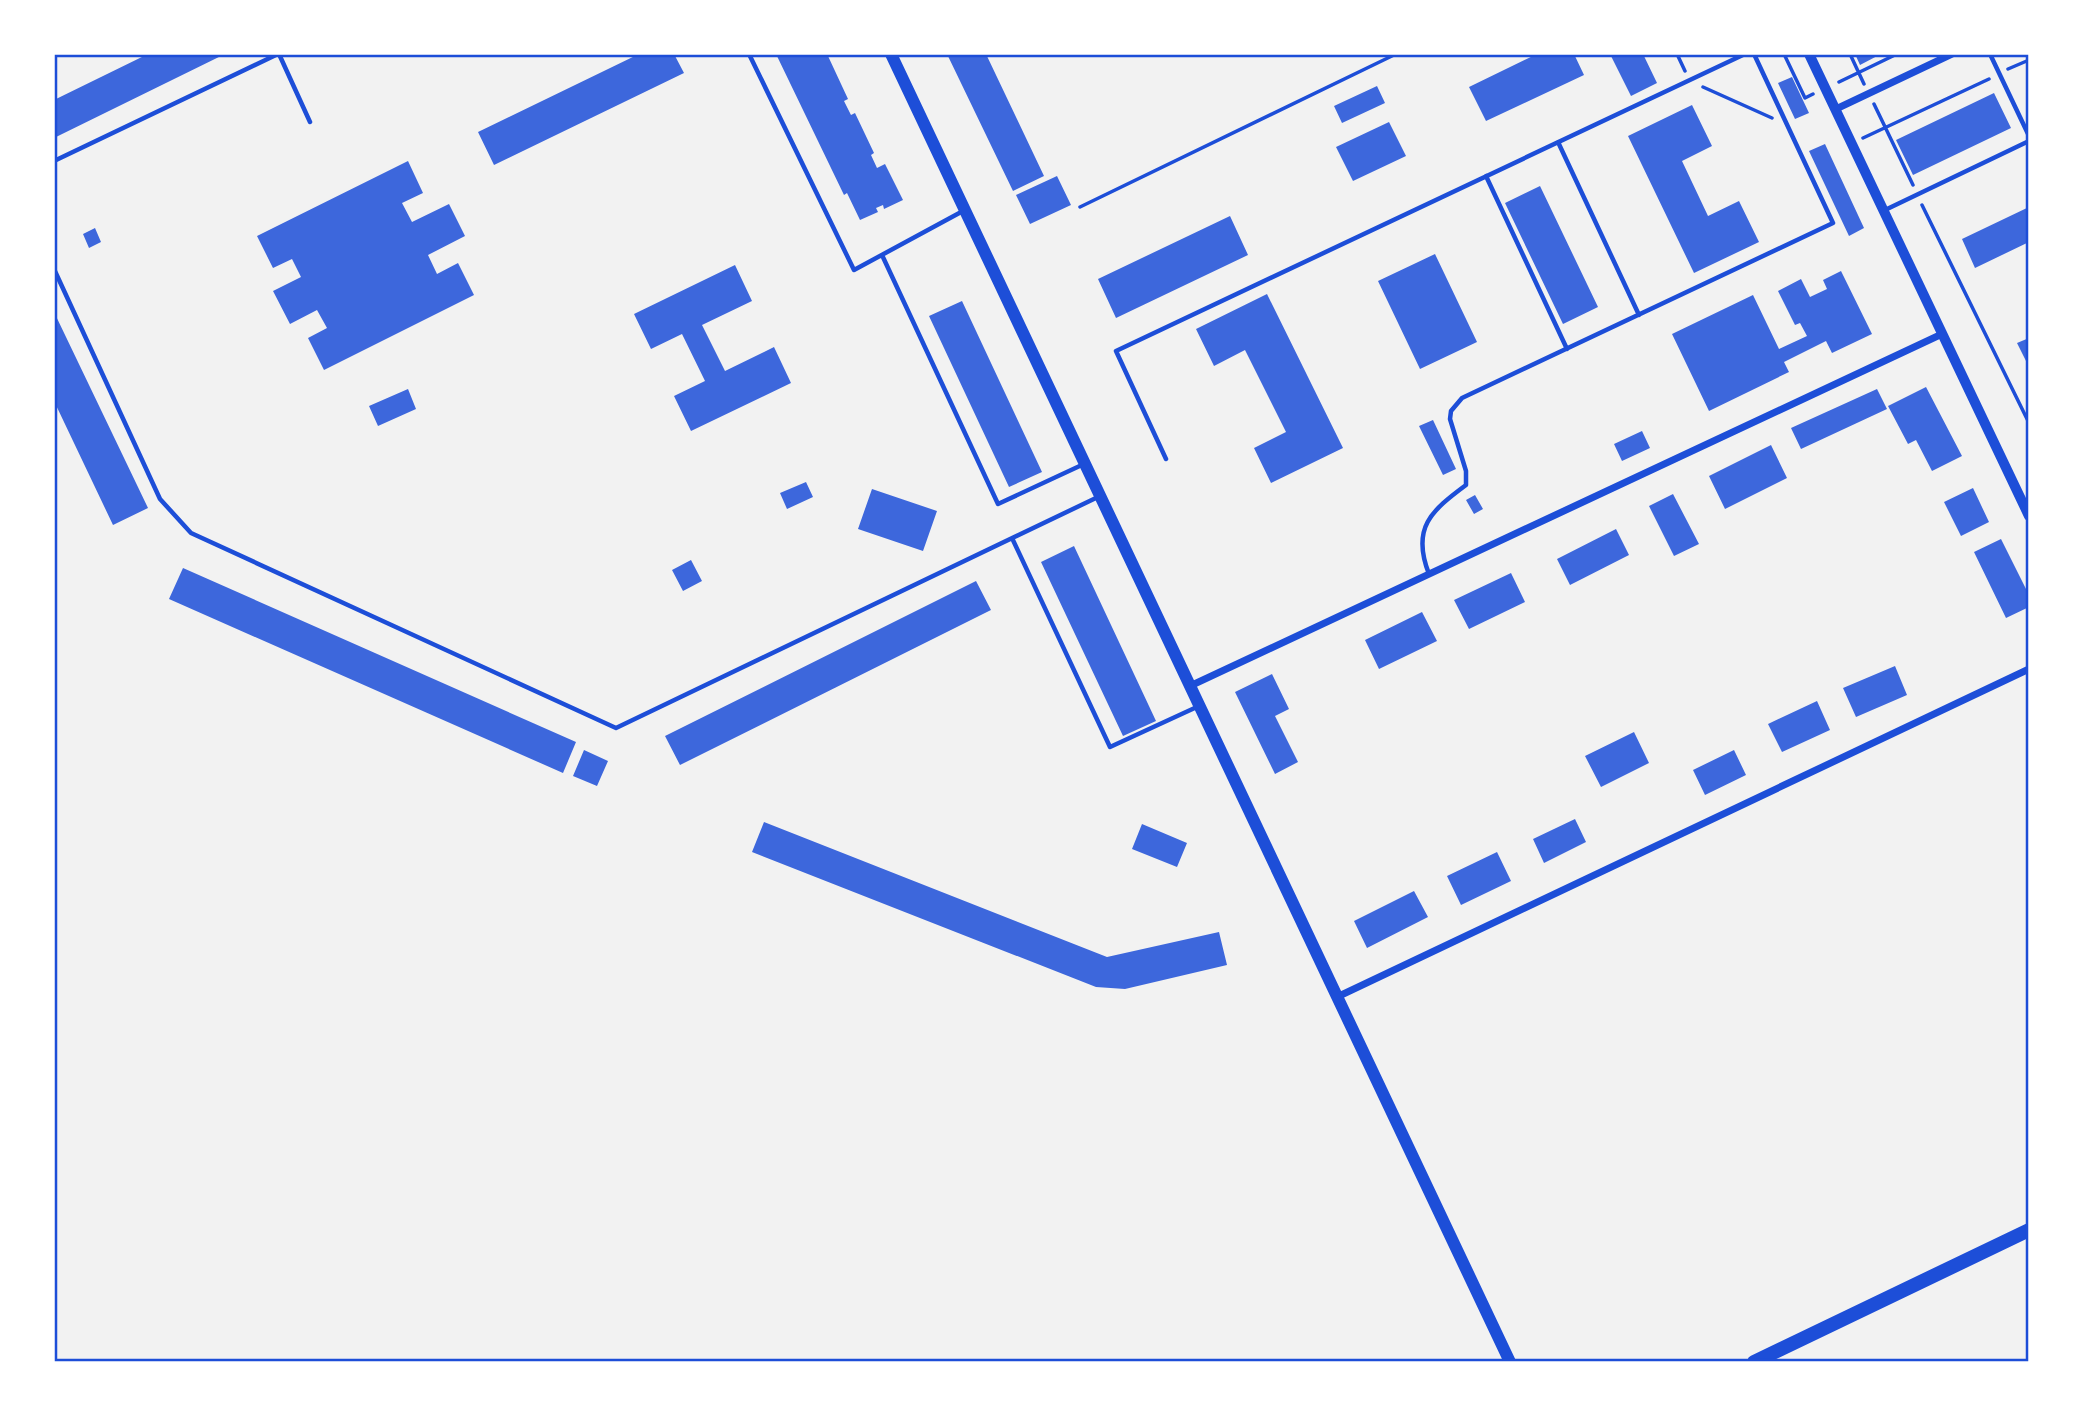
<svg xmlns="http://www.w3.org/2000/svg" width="2083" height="1416" viewBox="0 0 2083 1416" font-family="Ubuntu,sans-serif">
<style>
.building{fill:#3d67dc}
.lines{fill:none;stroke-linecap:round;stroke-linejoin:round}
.path{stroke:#1d4ed8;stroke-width:3.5}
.service{stroke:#1d4ed8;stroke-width:4.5}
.minor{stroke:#1d4ed8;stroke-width:7}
.tertiary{stroke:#1d4ed8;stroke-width:10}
.secondary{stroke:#1d4ed8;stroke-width:12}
.primary{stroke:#1d4ed8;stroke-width:14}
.neatline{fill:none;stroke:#1d4ed8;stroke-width:2.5}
</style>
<rect width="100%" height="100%" fill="#f2f2f2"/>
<path class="building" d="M148 54H225L54 138V100Z
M639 54H674L684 73 494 165 478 132Z
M776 54 828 56 848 99 844 101 851 115 855 113 874 153 871 155 877 168 885 164 903 200 884 209 883 205 876 208 878 212 860 220 847 193 844 195Z
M947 54H986L1044 176 1013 191Z
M1537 54H1574L1584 75 1486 121 1469 87Z
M1610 54H1643L1657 83 1631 96Z
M1855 54H1881L1860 65Z
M1792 77 1809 113 1795 119 1778 83Z
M1377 86 1385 103 1342 123 1334 106Z
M1994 93 2011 128 1913 175 1896 140Z
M1692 105 1712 146 1682 161 1708 216 1739 201 1759 242 1694 273 1628 136Z
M1389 122 1406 156 1353 181 1336 147Z
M1825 144 1864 228 1849 236 1809 151Z
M408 161 423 193 402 203 412 222 449 204 465 236 428 255 437 274 458 263 474 295 324 370 308 338 327 328 317 310 290 324 273 291 301 277 292 259 273 268 257 236Z
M1057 176 1071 205 1030 224 1016 195Z
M1540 186 1598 307 1563 324 1505 203Z
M2029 207V242L1975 268 1962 239Z
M1230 216 1248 255 1116 318 1098 279Z
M95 228 101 242 89 248 83 234Z
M1435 254 1477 342 1420 369 1378 281Z
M735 265 752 301 702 325 725 371 774 347 791 383 691 431 674 396 705 381 682 334 651 349 634 314Z
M1841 271 1872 334 1832 353 1826 341 1784 362 1789 372 1709 411 1672 334 1753 295 1779 349 1807 336 1800 323 1795 325 1778 291 1801 279 1810 297 1827 289 1823 280Z
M1267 294 1343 448 1271 483 1254 448 1286 432 1245 350 1214 366 1196 329Z
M962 301 1042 472 1009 487 929 316Z
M54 312 148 508 113 525 54 401Z
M2029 338V367L2017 343Z
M1926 387 1962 456 1932 471 1916 440 1908 444 1888 406Z
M408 389 416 409 378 426 369 406Z
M1877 389 1887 409 1801 449 1791 428Z
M1433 420 1456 469 1443 475 1419 426Z
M1642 431 1650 448 1622 461 1614 444Z
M1771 445 1787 478 1725 509 1709 476Z
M806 482 813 497 787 509 780 493Z
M1973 488 1989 522 1961 536 1944 502Z
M872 489 937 511 923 551 858 529Z
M1673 494 1699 544 1674 556 1649 506Z
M1475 495 1483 509 1474 514 1466 500Z
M1616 529 1629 555 1570 585 1557 559Z
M2001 539 2029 595V607L2006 618 1974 552Z
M1074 546 1156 721 1123 736 1041 562Z
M691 560 702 581 683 591 672 570Z
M183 568 576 742 563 773 169 599Z
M1511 573 1525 602 1469 629 1454 600Z
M976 581 991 610 680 765 665 736Z
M1422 612 1437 641 1379 669 1365 640Z
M1895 666 1907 695 1856 717 1843 688Z
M1272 674 1289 709 1275 716 1298 762 1275 774 1235 692Z
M1817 701 1830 730 1782 752 1768 724Z
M1634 732 1649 763 1601 787 1585 756Z
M584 750 608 761 597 786 573 776Z
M1734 750 1746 775 1705 795 1693 770Z
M1575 819 1586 842 1544 863 1533 839Z
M764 822 1107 957 1219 932 1227 965 1125 989 1096 987 752 852Z
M1142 824 1187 843 1177 867 1132 849Z
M1497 852 1511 881 1461 905 1447 876Z
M1414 891 1428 917 1367 948 1354 921Z"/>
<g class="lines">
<path class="path" d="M1677 54 1685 71
M1784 54 1805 98 1813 94
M1850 54 1864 84
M2008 69 2029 60
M1839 82 1897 54
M1703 87 1772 118
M1874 104 1913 185
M1863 138 1989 79
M1922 205 2029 423
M1080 207 1396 54"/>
<path class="service" d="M279 54 310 122
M749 54 854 270 963 211
M1990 54 2029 136
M1558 142 1639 315
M54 161 278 54
M1486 176 1567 349
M1885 210 2029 141
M882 255 998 504 1084 464
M54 269 160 499 191 533 616 728 1098 497
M1166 459 1116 351 1745 54
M1012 538 1110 747 1199 706
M1429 574C1411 528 1431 511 1466 485V471L1450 419 1451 411 1462 398 1833 223 1754 54"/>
<path class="minor" d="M1836 109 1952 54
M1190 686 1942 334
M1337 997 2029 669"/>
<path class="tertiary" d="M1809 54 2029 516"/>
<path class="secondary" d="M891 54 1510 1362"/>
<path class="primary" d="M1754 1362 2029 1230"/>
</g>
<rect width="2083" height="1416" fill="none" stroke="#ffffff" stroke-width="112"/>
<rect x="56" y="56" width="1971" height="1304" class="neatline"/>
</svg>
